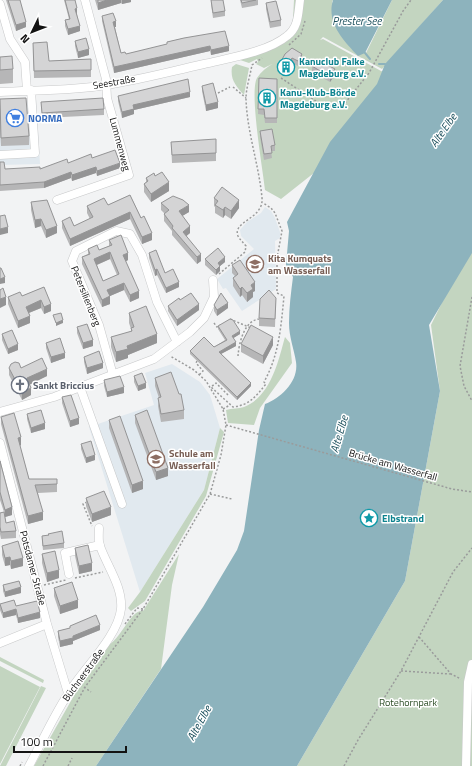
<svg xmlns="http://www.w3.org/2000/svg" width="472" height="766" viewBox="0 0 472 766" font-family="'Titillium Web',sans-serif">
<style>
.built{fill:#e1e9ef}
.green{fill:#c3d5c0}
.water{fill:#8db3bd}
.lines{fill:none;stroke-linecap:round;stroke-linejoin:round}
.stream{stroke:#8db3bd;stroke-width:2}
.minor-casing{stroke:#c8c9ca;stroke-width:9}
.path{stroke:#9a9b9b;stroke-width:1.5;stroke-dasharray:2 2;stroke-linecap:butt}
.minor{stroke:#fff;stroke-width:8}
.wall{fill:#b6b6b7;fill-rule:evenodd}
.shaded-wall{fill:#949495}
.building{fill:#d4d4d5;stroke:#949495;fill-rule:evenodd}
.labels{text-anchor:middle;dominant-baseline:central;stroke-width:3;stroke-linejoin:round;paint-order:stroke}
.culture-label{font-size:10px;font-weight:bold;fill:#0d838f;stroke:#fff;text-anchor:start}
.street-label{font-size:10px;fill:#131313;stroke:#fff}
.shop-label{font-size:10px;font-weight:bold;fill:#366cbe;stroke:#fff;text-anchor:start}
.education-label{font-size:10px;font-weight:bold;fill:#785e54;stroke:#fff;text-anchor:start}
.worship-label{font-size:10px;font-weight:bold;fill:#5b616d;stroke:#fff;text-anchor:start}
.park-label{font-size:10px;fill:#2a4b24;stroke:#fff}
.water-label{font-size:11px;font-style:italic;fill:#174c59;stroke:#fff}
</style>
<rect width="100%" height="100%" fill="#f2f3f4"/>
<path class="built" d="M36 100 40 164 0 165V102Z
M265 207 271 211 275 218 280 232V238L275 241 276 289 242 311 226 288 223 289 217 279 254 249 241 236 240 230 247 222 261 213Z
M172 364 200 382 210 395 220 428 204 490 140 592 89 427 154 405 145 373Z"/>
<path class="green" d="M294 0H333L332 2 366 53 392 0H443L382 69 323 37 320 40 323 39 381 71 395 76 324 165 281 199 265 190C263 170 249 92 257 78 265 65 282 59 295 53L264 68 256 64 258 62 257 59 249 63 237 59 289 33 293 19Z
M236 64 249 68 244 95C236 86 230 80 232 67Z
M472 249V766H297L405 581 440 391 431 325 461 264Z
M285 337 290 343 292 363 260 408 254 425 228 423 226 410C232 408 239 409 244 407 271 396 278 362 285 337Z
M220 428 224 432 206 496 145 601 131 611 128 608 140 592 204 490Z
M179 554 172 585 161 669 96 766H34L80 685 106 646C121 641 130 609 143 611Z
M0 657 44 680 43 683 0 661Z
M0 666 40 687 0 764Z
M41 686 46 688 6 766H0Z"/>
<path class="water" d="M333 0H392L365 53 358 56C344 41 326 23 333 0Z
M443 0H472V253L429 325 440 391 405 581 297 766H96L203 607 237 550 244 531 259 430 265 404C281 398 299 381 296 362 294 349 289 337 289 323 289 308 291 292 293 277L286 265 289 231 287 222 330 142 377 84 385 64Z"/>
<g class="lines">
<path class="stream" d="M365 53 370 59
M379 64H385"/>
<defs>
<path id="minor" d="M0 4 10 39 25 62 27 91
M0 92C35 90 71 91 106 85 139 80 172 71 204 64 229 58 268 52 287 36 299 27 298 13 300 0
M0 155 35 153 31 90
M57 200 129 175 107 98 106 79 85 0
M113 375 99 325 72 261 76 251 116 231 130 234 142 255 157 302 177 342
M80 387 122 504
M0 412 54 397 154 359 190 332 204 318 214 297 213 280
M0 443 47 624 68 693
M69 574 65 553 100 545
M0 643 47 624
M29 766C42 742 53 717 68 694 82 670 118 637 121 609 123 587 107 566 100 546 98 541 99 534 99 528
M466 766 468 682 472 664"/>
</defs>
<use href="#minor" class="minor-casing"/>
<path class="path" d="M289 45 301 34 305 21
M281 78 328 109 341 108 369 73 403 11 411 0
M233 87 246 98
M218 93 230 87
M219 274 245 252 246 246C243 242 240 240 238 236 232 221 264 219 262 198 259 165 247 132 246 99 246 88 250 76 252 65L262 58
M472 297 460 366 464 386 472 401
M230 319 251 328
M214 323 217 327 220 325
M238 356C239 343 244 321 259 319
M197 361 196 363 203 371 199 375
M228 395 216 383 211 387 233 407C250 405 256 396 266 384L264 382C279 355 281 327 284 296L277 293V258L282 231 275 213 271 208 263 203
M223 409 230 405
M226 425 452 489 472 492
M210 494 232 499
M87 502 83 504 92 526
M75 578 103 572
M44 585 66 580
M125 624 137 608 143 609
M419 637 451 674 461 679
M401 671 451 674
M84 687 91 692
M20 766 22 762
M43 766 85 687 143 609 210 494 221 455 226 425 223 409 206 381 194 370 170 356
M68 766 72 758
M344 766 358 740 401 671 453 572 472 548"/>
<use href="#minor" class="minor"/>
</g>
<path class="wall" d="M6 0H20L26 27 16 31Z
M64 0H75L77 14 80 31 68 35 65 26V20L69 19Z
M95 0H131V2L122 4 121 3 98 10Z
M211 0 225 11V16L213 18 211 4Z
M240 0H258V5L242 8Z
M266 3 281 20V26L270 28 266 9Z
M102 16 116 27H115L121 53 126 54 167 45V42L184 38 229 51 211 55 210 51 114 73 102 21Z
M75 41 89 55 78 58 75 46Z
M33 43 49 61 91 59V77L34 78Z
M285 54 302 59 298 66 292 63 286 75 279 71V65Z
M0 57 13 69V83L0 84Z
M312 66 335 75 330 82 312 72Z
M259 78 277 79V123H265L264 115 258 114Z
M202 86 218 108 206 111 202 91Z
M118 96 190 97 134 110V114L122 118 118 101Z
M0 99 29 136V145L1 146 0 129Z
M41 102 104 109V115L42 118Z
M260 131 275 145V151H271L272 158 264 160 260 137Z
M171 142 216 153V161L172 163Z
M92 158 120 168 97 176 96 173 72 181 71 178 44 188 0 191V162L5 169H40Z
M155 176 169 191 151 202 144 192V184L146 182V178Z
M130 195 152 240 142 244 130 219 70 246 62 228V221L74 226 90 219 87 213V206L108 205Z
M214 198 239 208 231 219 225 215 223 218 215 213V207L214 206Z
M31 202 57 233 46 238 41 226 35 228 31 210Z
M161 203 189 212 182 216 190 233 186 236 201 261 197 264 172 235V231L164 221V214H165L161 210Z
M109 240 128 260 125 262 139 298 130 302 124 290 110 296V304L102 307 82 264V257L88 254V249L99 250 109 246ZM110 259 117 275 103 281 97 265Z
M149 253 165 273 179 287 166 293 157 275 155 276 149 258Z
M205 259 225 262 220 266V271L216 275 205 265Z
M232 265 255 291 253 292V297L247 302 242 295 240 297 233 286V278L235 276 232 273Z
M44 287 51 311 44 314 41 308 29 313 30 323 18 328 8 304V297L22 296Z
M276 298 275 327 259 326V318Z
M180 300 199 310 177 326 168 311V306Z
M214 305 228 308 217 316 214 311Z
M129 313 157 343 128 355V358L116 362 111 347V337L131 332V329L129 323Z
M218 326 240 334 233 338 236 346 221 354 251 386 237 400 190 354V351L214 347 225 340 218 329Z
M77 327 93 346 83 349 77 333Z
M2 334 18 350 8 354 2 340Z
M46 343 65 358 51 363 46 348Z
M241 344 273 345 263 364 241 352Z
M84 357 103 368 87 374 84 362Z
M9 368H21L47 376 29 384 31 395 22 400 9 375Z
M134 376 146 388 138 391 134 382Z
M155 378 184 410V419L161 422 158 406 159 398 155 386Z
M104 380 124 393 107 397 104 386Z
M62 397 79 424 70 427 62 403Z
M27 414 45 429 31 433 27 419Z
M135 415 168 476 156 480 135 423Z
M1 417 21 445 20 446 29 479H57V492L38 493 43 520 28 524 1 424Z
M109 420 143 489 132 493 109 428Z
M81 444 95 460 86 463 81 449Z
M0 461 12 515 5 517 6 523 16 531V538L1 539 0 534V513L4 512 0 500Z
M86 498 111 515 92 522 86 506Z
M48 534 64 543V548L43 550 42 541V536L48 535Z
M2 546 23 566 11 569 10 565 5 566 2 555Z
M75 548 92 571 79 574 75 556Z
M42 554 59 578 47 582 42 563Z
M3 585 21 593 5 597 3 591Z
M54 588 78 608 60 614 54 596Z
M0 604 16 606 40 618 18 623 16 615 3 618 0 610Z
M70 626 100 630 73 641V644L60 647 58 637V631L70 628Z"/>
<path class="shaded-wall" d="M107 0H121V3L98 10V3Z
M122 0H131V2L122 4Z
M77 8V14H75V9Z
M116 21V27H113V22Z
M26 22V27L16 31V25Z
M80 26V31L68 35V29Z
M210 46V51L114 73V67Z
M229 46V51L211 55V50Z
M89 49V55L78 58V52Z
M302 54V59L298 66V61Z
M292 58V63L286 75V69Z
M335 69V75L330 82V77Z
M190 92V97L134 110V114L122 118V112L133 105Z
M218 102V108L206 111V105Z
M120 163V168L97 176V171Z
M96 167V173L72 181V175Z
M71 172V178L44 188V182Z
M169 182V191L151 202V194Z
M239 200V208L231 219V211Z
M189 205V212L179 218V211Z
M225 207V215L223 218V210Z
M130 212V219L70 246V239Z
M41 219V226L35 228V220Z
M57 226V233L46 238V230Z
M190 226V233L183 239V232Z
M8 227V233L0 235V229Z
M152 233V240L142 244V237Z
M110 252V259L94 266V259Z
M128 253V260L123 263V255Z
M201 254V261L197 264V257Z
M225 257V262L220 266V271L216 275V270L218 263Z
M157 269V275L155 276V270Z
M5 277V283L0 284V279Z
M179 282V287L166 293V288Z
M255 282V291L253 292V297L247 302V293L251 285Z
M124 283V290L110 296V304L102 307V300L107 290Z
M242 287V295L240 297V289Z
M139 291V298L130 302V295Z
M6 297V305L0 308V299Z
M41 300V308L26 314V307Z
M228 303V308L217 316V310Z
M51 304V311L44 314V307Z
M199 304V310L177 326V320Z
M30 316V323L18 328V321Z
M63 320V323L56 326V323Z
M240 331V334L232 339V336Z
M157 334V343L128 355V358L116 362V352L127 346Z
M273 337V345L263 364V356Z
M93 340V346L83 349V343Z
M236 342V346L219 355V352Z
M18 344V350L8 354V349Z
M65 353V358L51 363V357Z
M103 363V368L87 374V368Z
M47 369V376L27 386V378Z
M146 383V388L138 391V386Z
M251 383V386L237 400V397Z
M124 387V393L107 397V392Z
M31 388V395L22 400V393Z
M79 418V424L70 427V421Z
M45 423V429L31 433V428Z
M21 437V445L18 446V438Z
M95 455V460L86 463V458Z
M168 468V476L156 480V472Z
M143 481V489L132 493V485Z
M12 507V515L5 517V510Z
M111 507V515L92 522V514Z
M43 512V520L28 524V516Z
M10 557V565L5 566V558Z
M23 558V566L11 569V561Z
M92 563V571L79 574V566Z
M59 570V578L47 582V573Z
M21 587V593L5 597V592Z
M78 600V608L60 614V606Z
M16 609V615L3 618V613Z
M40 612V618L18 623V618Z
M100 625V630L73 641V644L60 647V641Z"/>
<path class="building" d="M8 0H20L26 22 16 25Z
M65 0H75L77 8 75 9 80 26 68 29 65 20 70 19Z
M98 0H107L98 3Z
M211 0H223L225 11 213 13Z
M241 0H256L242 3Z
M276 1 281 20 270 22 266 3Z
M113 13 116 21 113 22 121 53 125 52 126 54 167 44V42L184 38 225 31 229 46 211 50 210 46 114 67 102 16Z
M86 38 89 49 78 52 75 41Z
M47 42 49 61 91 59V70L34 71 33 43Z
M292 48 302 54 298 61 292 58 286 69 279 65 285 54Z
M12 56 13 69 0 70V57Z
M316 59 335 69 330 77 312 66Z
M259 78 277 79V118H265L264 109H258Z
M188 79 190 92 133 105 134 109 122 112 118 96Z
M213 83 218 102 206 105 202 86Z
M26 98 29 136 1 138 0 99Z
M103 98 104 109 42 113 41 102Z
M272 129 275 145 271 146 272 153 264 154 260 131Z
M216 139V153L172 155 171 142Z
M115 150 120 163 97 171 96 167 72 175 71 172 44 182 0 185V162H4L5 169 40 167V169L67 159 68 163 91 154 92 158Z
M162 172 169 182 151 194 144 184 148 181 146 178 154 173 155 176Z
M222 187 239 200 231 211 225 207 223 210 215 205 218 201 214 198Z
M130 195 141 218 144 216 152 233 142 237 130 212 70 239 62 221 70 217 74 226 93 217 87 206 104 198 108 205Z
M173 196 183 200 189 205 179 211 190 226 183 232 201 254 197 257 172 228 173 226 164 214 169 210 161 203Z
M47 200 57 226 46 230 41 219 35 220 31 202Z
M5 215 8 227 0 229V216Z
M121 235 128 253 123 255 139 291 130 295 124 283 107 290 110 296 102 300 82 257 90 254 88 249 97 245 99 250 112 245 109 240ZM110 252 119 274 103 281 94 259Z
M218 248 225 257 218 263 220 266 216 270 205 259Z
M156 250 165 273 173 269 179 282 166 288 157 269 155 270 149 253Z
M240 260 255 282 251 285 253 289 247 293 242 287 240 289 233 278 238 274 232 265Z
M0 268H1L5 277 0 279Z
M44 287 51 304 44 307 41 300 26 307 30 316 18 321 8 297 20 292 22 296Z
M3 288 6 297 0 299V290Z
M269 290 276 298 275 319 259 318 260 299Z
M191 293 199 304 177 320 168 306 179 298 180 300Z
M221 293 228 303 217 310 214 305Z
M146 306 157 334 127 346 128 349 116 352 111 337 132 331 131 328 134 327 129 313Z
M61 313 63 320 56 323 53 315Z
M230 319 233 320 240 331 232 336 236 342 219 352 251 383 237 397 190 351 204 337 214 347 227 340 218 326Z
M87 324 93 340 83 343 77 327Z
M251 325 273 337 263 356 241 344Z
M12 330 18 344 8 349 2 334Z
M60 338 65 353 51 357 46 343Z
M99 351 103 363 87 368 84 357Z
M42 358 47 369 27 378 31 388 22 393 9 368 11 364 15 362 19 363 21 368Z
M171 372 179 394H181L184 410 161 414 158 398 161 397 155 378Z
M142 373 146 383 138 386 134 376Z
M120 376 124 387 107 392 104 380Z
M71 395 79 418 70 421 62 397Z
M41 410 45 423 31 428 27 414Z
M147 410 168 468 156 472 135 415Z
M14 413 21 437 18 438 29 479H57V484L35 485 43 512 28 516 1 417Z
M120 416 143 481 132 485 109 420Z
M91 441 95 455 86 458 81 444Z
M0 461 12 507 5 510 0 492Z
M104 491 111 507 92 514 86 498Z
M4 512 6 523 14 521 16 531 1 532 0 527V513Z
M62 531 64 543 43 546 42 536 49 535 48 534Z
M18 541 23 558 11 561 10 557 5 558 2 546Z
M88 545 92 563 79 566 75 548Z
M55 551 59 570 47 573 42 554Z
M19 581 21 587 5 592 3 585Z
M72 582 78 600 60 606 54 588Z
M14 600 16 606 37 601 40 612 18 618 16 609 3 613 0 604Z
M96 615 100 625 73 636V638L60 641 58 631 70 628V626Z"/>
<defs>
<symbol id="building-ring" viewBox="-11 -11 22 22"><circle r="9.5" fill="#fff" stroke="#0f9aa8" stroke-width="1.5"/><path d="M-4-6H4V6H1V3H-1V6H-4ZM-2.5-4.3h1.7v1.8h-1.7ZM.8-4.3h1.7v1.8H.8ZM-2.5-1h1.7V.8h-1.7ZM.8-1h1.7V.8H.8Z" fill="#0f9aa8"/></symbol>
<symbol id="supermarket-ring" viewBox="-11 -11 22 22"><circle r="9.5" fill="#fff" stroke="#3f7fe0" stroke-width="1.5"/><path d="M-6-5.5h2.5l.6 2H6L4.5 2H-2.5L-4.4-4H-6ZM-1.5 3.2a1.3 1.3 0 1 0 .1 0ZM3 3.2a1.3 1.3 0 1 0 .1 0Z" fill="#3f7fe0"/></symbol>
<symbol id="school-ring" viewBox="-11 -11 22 22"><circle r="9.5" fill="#fff" stroke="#8d6e63" stroke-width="1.5"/><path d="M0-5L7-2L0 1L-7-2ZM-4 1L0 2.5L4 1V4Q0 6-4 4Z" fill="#8d6e63"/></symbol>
<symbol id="church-ring" viewBox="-11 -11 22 22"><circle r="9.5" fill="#fff" stroke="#6b7280" stroke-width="1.5"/><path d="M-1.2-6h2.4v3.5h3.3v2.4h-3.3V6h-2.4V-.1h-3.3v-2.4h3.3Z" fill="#6b7280"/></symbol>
<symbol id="sight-ring" viewBox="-11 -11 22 22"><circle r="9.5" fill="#fff" stroke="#0f9aa8" stroke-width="1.5"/><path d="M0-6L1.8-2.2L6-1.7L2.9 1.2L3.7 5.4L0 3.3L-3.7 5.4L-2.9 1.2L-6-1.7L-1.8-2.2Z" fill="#0f9aa8"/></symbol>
</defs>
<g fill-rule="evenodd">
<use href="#building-ring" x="276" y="57" width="20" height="20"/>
<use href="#building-ring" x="257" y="88" width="20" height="20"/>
<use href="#supermarket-ring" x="5" y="108" width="20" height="20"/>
<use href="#school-ring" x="245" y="254" width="20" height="20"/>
<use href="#church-ring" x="10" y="375" width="20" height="20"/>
<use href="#school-ring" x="146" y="449" width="20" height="20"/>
<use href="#sight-ring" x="359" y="508" width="20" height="20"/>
</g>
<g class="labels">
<g class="culture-label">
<text x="299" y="61">Kanuclub Falke<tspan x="299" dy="12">Magdeburg e.V.</tspan></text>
<text x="280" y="92">Kanu-Klub-Börde<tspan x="280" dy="12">Magdeburg e.V.</tspan></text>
<text x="382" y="518">Elbstrand</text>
</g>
<g class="street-label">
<text transform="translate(114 82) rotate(-10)">Seestraße</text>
<text transform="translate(120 144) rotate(75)">Lummenweg</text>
<text transform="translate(86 296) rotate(68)">Petersilienberg</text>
<text transform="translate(393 465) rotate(16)">Brücke am Wasserfall</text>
<text transform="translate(33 568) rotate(75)">Potsdamer Straße</text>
<text transform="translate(83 675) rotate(-54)">Büchnerstraße</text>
</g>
<g class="shop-label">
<text x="28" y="118">NORMA</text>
</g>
<g class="education-label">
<text x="268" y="258">Kita Kumquats<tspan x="268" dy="12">am Wasserfall</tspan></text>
<text x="169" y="453">Schule am<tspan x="169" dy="12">Wasserfall</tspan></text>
</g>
<g class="worship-label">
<text x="33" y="385">Sankt Briccius</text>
</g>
<g class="park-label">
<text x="408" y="702">Rotehornpark</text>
</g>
<g class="water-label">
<text x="357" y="21">Prester See</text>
<text transform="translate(443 130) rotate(-55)">Alte Elbe</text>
<text transform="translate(339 434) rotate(-74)">Alte Elbe</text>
<text transform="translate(199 723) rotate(-61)">Alte Elbe</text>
</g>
</g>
<g transform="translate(32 32) rotate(227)" stroke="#ffffff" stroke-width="3" paint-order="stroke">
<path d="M0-3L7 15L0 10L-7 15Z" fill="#131313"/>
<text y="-6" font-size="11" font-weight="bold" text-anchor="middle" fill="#131313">N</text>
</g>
<path d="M14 746v6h112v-6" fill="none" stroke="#131313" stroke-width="2"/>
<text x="20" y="746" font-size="12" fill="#131313" stroke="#ffffff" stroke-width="3" paint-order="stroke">100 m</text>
</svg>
